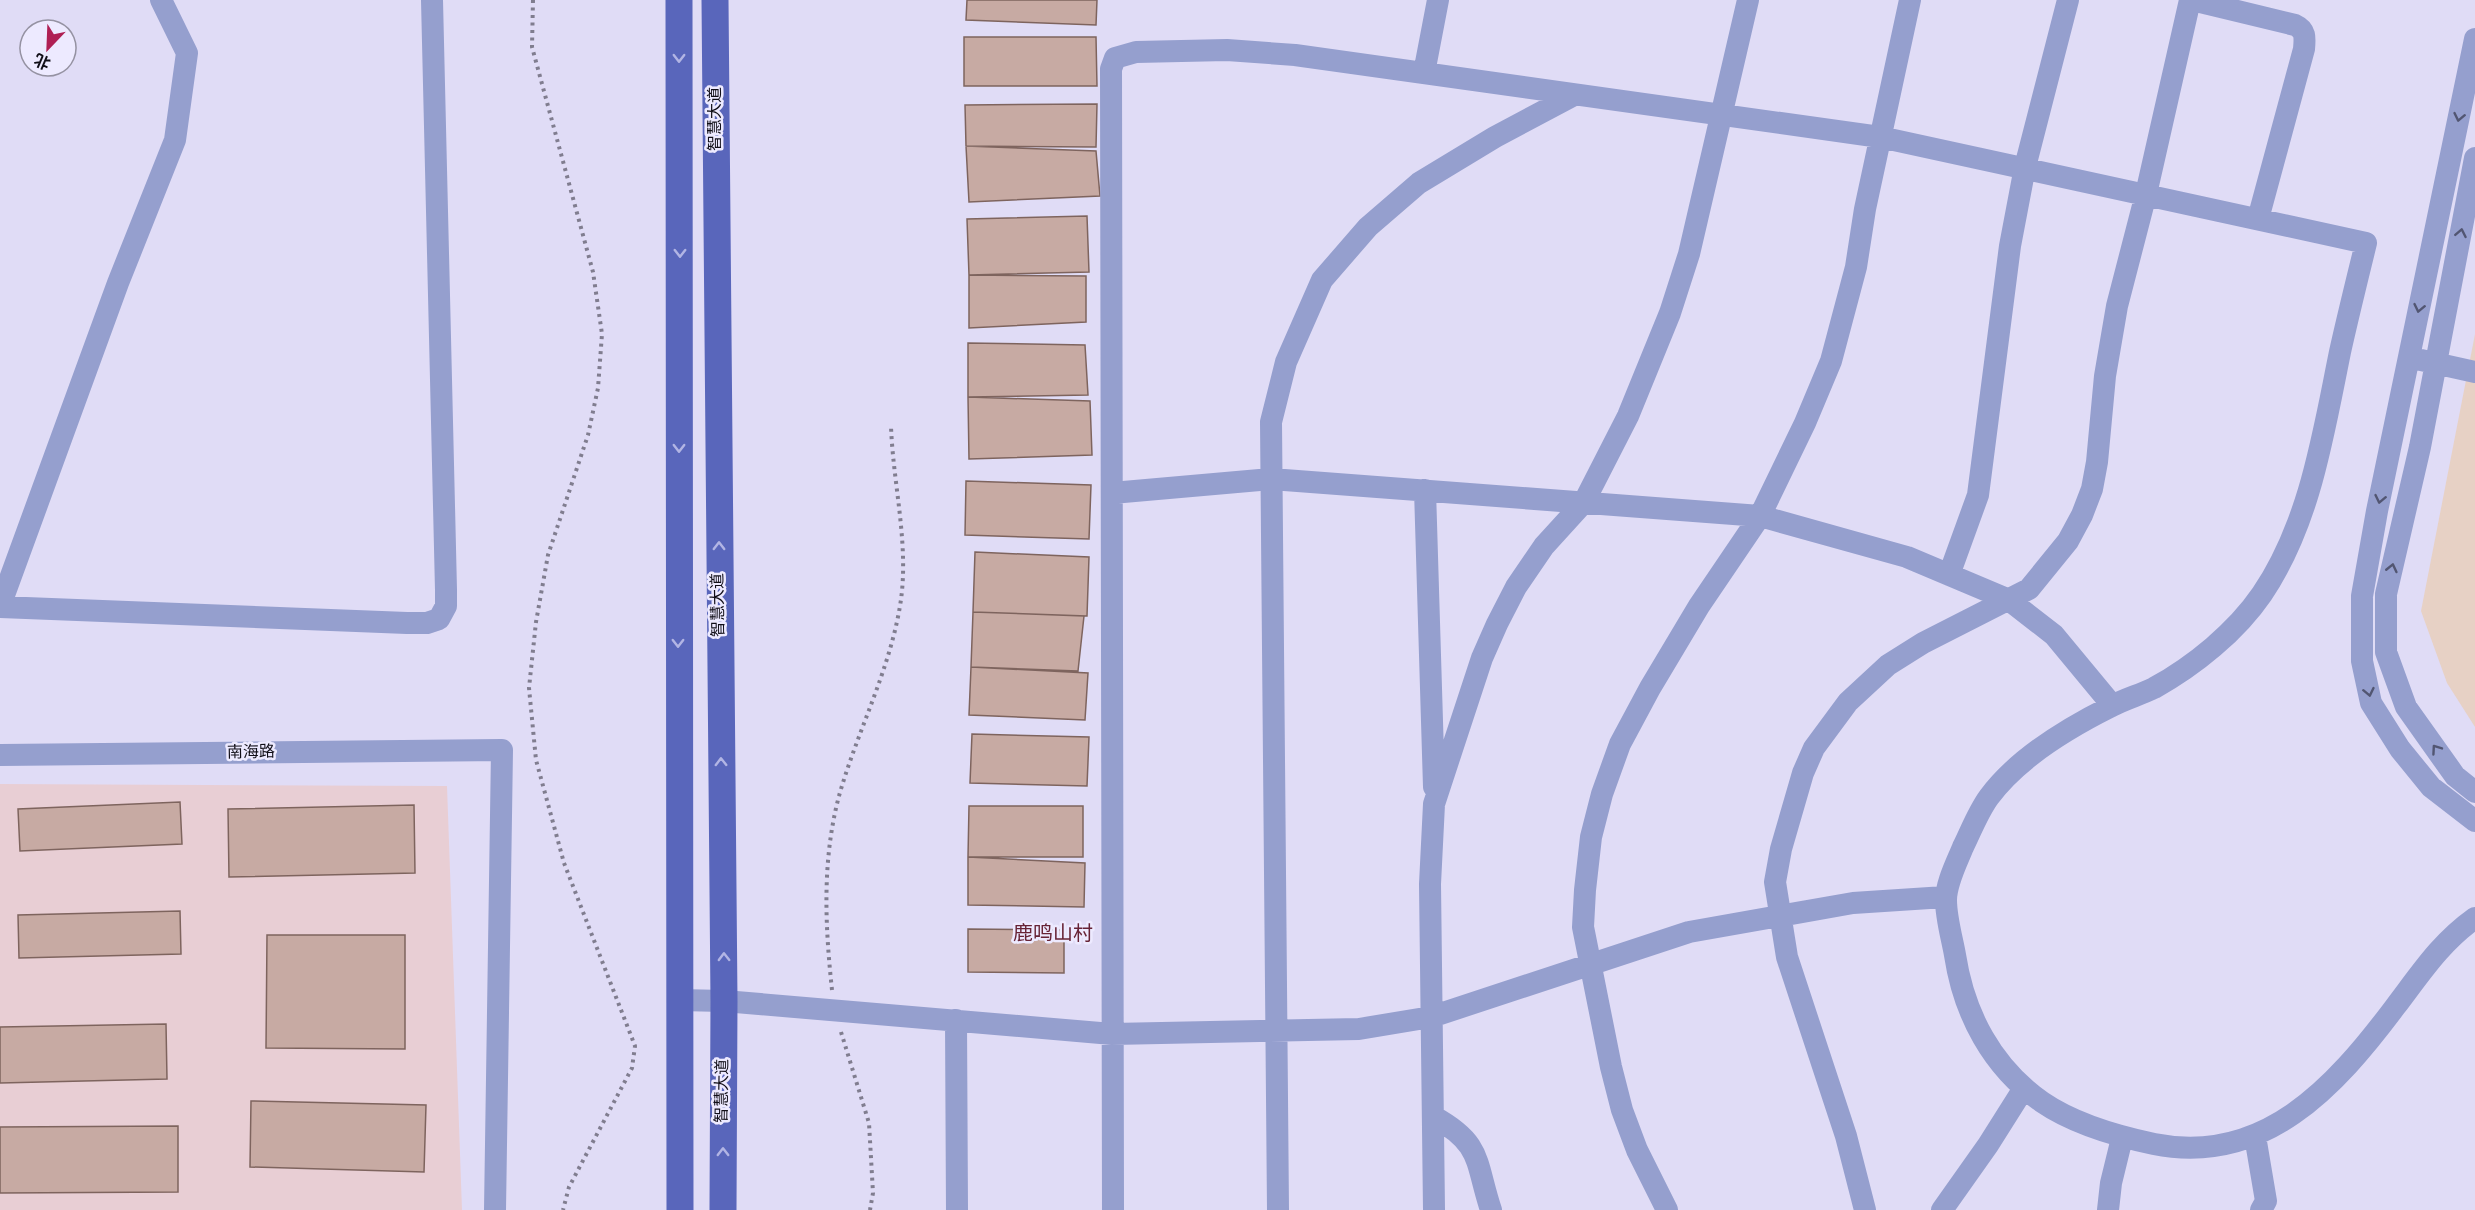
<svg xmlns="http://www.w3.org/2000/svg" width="2475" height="1210" viewBox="0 0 2475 1210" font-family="Overpass,'Noto Sans SC',sans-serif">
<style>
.education{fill:#e8ced4}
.medical{fill:#e7d1c5}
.building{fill:#c7aaa3;stroke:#7e645e;stroke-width:1.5}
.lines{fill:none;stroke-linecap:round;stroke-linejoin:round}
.path{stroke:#807d8f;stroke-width:4;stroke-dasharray:3 4.5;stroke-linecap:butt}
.minor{stroke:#959fce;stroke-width:22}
.major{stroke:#5966bb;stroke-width:27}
.oneway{stroke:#b2b5e4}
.oneway2{stroke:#525672}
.labels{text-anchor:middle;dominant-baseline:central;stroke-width:5;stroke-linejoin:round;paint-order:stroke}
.street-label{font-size:16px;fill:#100e17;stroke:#edeaff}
.quarter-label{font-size:20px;fill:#672336;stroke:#edeaff}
</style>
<rect width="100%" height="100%" fill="#e0dcf6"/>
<path class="education" d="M0 784 447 786 462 1210H0Z"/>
<path class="medical" d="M2475 334V727L2447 683 2421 611Z"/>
<path class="building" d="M967 0H1097L1096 25 966 20Z
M964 37H1096L1097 86H964Z
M1097 104 1096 147 966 146 965 105Z
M966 146 1096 151 1100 196 969 202Z
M1087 216 1089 272 969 275 967 219Z
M969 275 1086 276V322L969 328Z
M968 343 1085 345 1088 395 968 397Z
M968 397 1090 401 1092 455 969 459Z
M966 481 1091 485 1089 539 965 535Z
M975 552 1089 557 1087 616 973 612Z
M973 612 1084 616 1078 671 971 667Z
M971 667 1088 673 1085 720 969 715Z
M972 734 1089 737 1087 786 970 783Z
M180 802 182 844 20 851 18 809Z
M414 805 415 873 229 877 228 809Z
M969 806H1083V857H968Z
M968 857 1085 863 1084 907 968 905Z
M180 911 181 954 19 958 18 915Z
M968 929 1064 930V973L968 972Z
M267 935H405V1049L266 1048Z
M166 1024 167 1079 0 1083V1027Z
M251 1101 426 1105 424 1172 250 1167Z
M178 1126V1192L0 1193V1127Z"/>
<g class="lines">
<path class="path" d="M533 0 532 47 593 272 602 334 598 388 588 435 548 555 536 622 529 688 536 760 564 863 635 1046 632 1068 569 1187 563 1210
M832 990C825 925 822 860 839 796 857 732 889 672 900 606 910 547 893 485 891 426
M841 1032 869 1123 873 1193 870 1210"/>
<path class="minor" d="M2192 0 2295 25C2306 30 2305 38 2304 49L2258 219
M2475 39 2377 511 2362 596V661L2371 703 2400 749 2431 787 2475 821
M1424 73 1438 0
M2475 158 2420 447 2386 594V652L2406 707 2455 776 2475 792
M2421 360 2475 372
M1425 490 1434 787
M1112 493 1271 479 1760 516 1907 557 2009 600 2054 635 2112 705
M1949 575 1978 495 2010 246 2025 167 2068 0
M0 606 118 283 175 140 187 53 161 0
M0 607 407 623H427L439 619 446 606V590L432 0
M0 755 502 750 495 1210
M679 1000 724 1001 1112 1034 1359 1029 1431 1017 1689 932 1853 903 1945 897
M956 1020 957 1210
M1434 1117C1483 1144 1475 1162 1491 1210
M2255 1136 2266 1201 2261 1210
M1113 1210 1111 69 1115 58 1136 52 1227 50 1295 55 1880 137 2366 243C2357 280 2348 316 2340 352 2323 435 2310 523 2262 594 2236 632 2194 666 2154 688 2140 695 2124 699 2110 707 2068 728 2017 759 1989 797 1978 812 1971 831 1963 847 1957 862 1946 883 1946 900 1946 918 1952 938 1955 955 1964 1014 1992 1067 2042 1102 2074 1124 2116 1136 2154 1144 2264 1166 2335 1087 2395 1007 2421 973 2440 943 2475 918
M1278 1210 1271 422 1286 362 1322 280 1368 227 1419 183 1495 137 1574 95
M1434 1210 1430 884 1434 804 1482 658 1497 624 1516 587 1544 546 1584 502 1628 416 1670 313 1689 254 1748 0
M1667 1210 1637 1150 1622 1110 1611 1067 1583 927 1585 890 1591 837 1602 794 1620 744 1650 688 1699 606 1760 516 1805 423 1831 361 1856 267 1865 209 1910 0
M1865 1210 1846 1136 1787 957 1775 882 1781 849 1803 773 1814 748 1848 702 1888 665 1923 643 2029 589 2068 541 2082 515 2092 489 2097 462 2105 376 2117 306 2146 194 2190 0
M1942 1210 1988 1145 2024 1088
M2108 1210 2111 1183 2122 1138"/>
<path class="major" d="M679 0 680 1210
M715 0 724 1001 723 1210"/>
</g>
<defs><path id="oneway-chevron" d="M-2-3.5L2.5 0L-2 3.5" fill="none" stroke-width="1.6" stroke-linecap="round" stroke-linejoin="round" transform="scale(1.5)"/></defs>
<g class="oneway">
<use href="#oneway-chevron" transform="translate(679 58) rotate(90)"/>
<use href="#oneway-chevron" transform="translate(680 253) rotate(90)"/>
<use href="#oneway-chevron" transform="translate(679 448) rotate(90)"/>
<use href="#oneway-chevron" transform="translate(719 546) rotate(-90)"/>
<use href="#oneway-chevron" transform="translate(678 643) rotate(90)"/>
<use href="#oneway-chevron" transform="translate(721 762) rotate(-91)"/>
<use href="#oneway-chevron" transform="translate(724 957) rotate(-91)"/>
<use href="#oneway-chevron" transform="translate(723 1152) rotate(-90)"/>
</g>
<g class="oneway2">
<use href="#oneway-chevron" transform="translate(2459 117) rotate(102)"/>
<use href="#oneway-chevron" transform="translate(2461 233) rotate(-79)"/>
<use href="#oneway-chevron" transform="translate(2419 308) rotate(102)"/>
<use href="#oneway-chevron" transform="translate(2380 499) rotate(102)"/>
<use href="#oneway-chevron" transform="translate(2392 568) rotate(-77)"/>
<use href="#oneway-chevron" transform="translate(2369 692) rotate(78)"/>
<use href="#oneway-chevron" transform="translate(2436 749) rotate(-125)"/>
</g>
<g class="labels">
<g class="street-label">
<text transform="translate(716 119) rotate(-90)">智慧大道</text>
<text transform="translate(719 605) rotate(-91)">智慧大道</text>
<text transform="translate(251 753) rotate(-1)">南海路</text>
<text transform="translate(723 1091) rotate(-89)">智慧大道</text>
</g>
<g class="quarter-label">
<text x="1053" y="935">鹿鸣山村</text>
</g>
</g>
<g transform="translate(48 48) rotate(203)"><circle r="28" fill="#edeaff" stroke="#9592a2" stroke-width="1.5"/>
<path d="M0-4.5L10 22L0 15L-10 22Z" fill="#af1f54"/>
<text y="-9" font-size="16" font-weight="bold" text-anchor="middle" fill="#100e17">北</text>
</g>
</svg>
